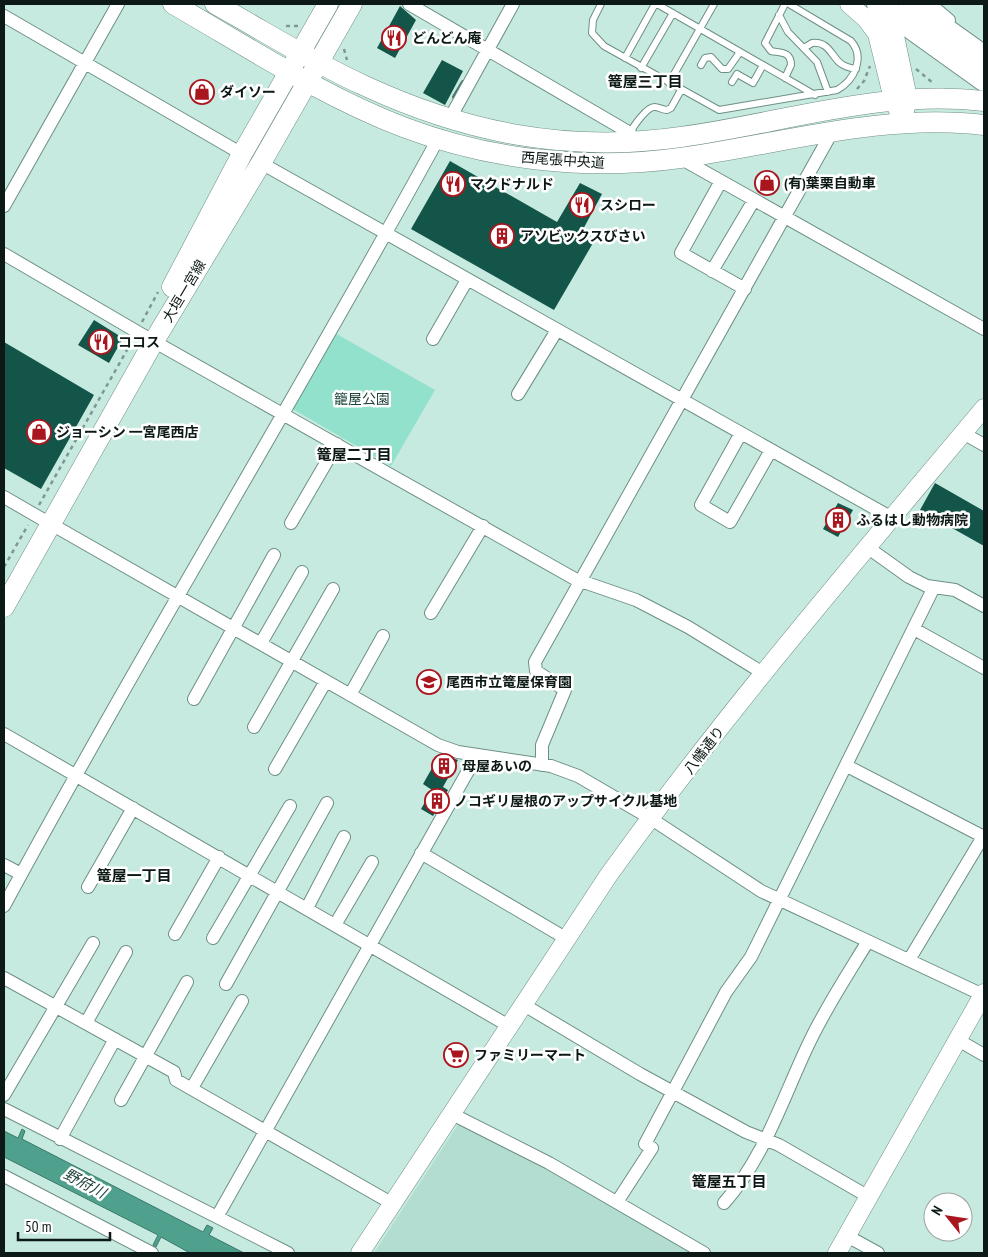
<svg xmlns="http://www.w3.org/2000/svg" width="988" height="1257" viewBox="0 0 988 1257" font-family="'PT Sans Narrow','Noto Sans JP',sans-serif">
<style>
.built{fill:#b2ddd0}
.green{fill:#91e1cc}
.water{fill:#4fa08d;stroke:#3b7869}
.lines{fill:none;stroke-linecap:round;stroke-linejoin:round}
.stream{stroke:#3b7869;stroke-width:4}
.building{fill:#135548}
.lane-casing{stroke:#6e8f85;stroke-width:8}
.street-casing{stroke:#6e8f85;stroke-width:14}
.secondary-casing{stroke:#6e8f85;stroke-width:19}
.primary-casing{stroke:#6e8f85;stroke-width:21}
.highway-casing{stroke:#6e8f85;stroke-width:24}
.path{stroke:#7e9891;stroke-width:2.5;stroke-dasharray:4 4;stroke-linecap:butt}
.lane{stroke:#fff;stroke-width:6}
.street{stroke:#fff;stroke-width:12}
.secondary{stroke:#fff;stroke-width:18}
.primary{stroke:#fff;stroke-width:20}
.highway{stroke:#fff;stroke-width:22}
.labels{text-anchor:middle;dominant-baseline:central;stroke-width:5;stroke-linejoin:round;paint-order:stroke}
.poi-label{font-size:14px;font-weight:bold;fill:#0d1916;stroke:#fff;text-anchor:start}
.street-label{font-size:14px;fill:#0d1916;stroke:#fff}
.park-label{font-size:14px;fill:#1f453b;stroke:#fff}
.neighbourhood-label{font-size:15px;font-weight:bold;fill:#0d1916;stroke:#fff}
.water-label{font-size:15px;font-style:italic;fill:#153b32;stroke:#fff}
</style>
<rect width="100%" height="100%" fill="#c7eae0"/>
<path class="built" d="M461 1120 693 1253H374Z"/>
<path class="green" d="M335 333 435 390 391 466 291 408Z"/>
<path class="water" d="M22 1129 25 1131 22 1139 203 1232 207 1225 213 1228 209 1235 244 1253H190L161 1237 156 1247 153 1245 158 1235 4 1157V1131L18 1138Z"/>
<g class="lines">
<path class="stream" d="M454 97 463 82"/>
</g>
<path class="building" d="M400 6 416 20 395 58 377 48Z
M442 60 463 71 445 105 423 93Z
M450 161 557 222 580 183 602 194 580 235 593 243 554 310 411 229Z
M94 320 123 338 109 363 78 345Z
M4 342 94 395 41 489 4 468Z
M935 483 984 511V546L920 510Z
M838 503 853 510 838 537 823 529Z
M440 754 458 760 443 787 448 790 433 816 421 809 432 790 423 784Z"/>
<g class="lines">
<defs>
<path id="lane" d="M601 4 593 20 592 33 604 46 719 110 837 90C855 80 865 57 851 41L789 4
M657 4 815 95
M779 15 788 32 817 62 828 92
M804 48 812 43C828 41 831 55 840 63 845 67 850 68 856 69
M625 58 655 4
M701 65 705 58 711 57 722 69H728L740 52
M641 68 673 13
M785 78 791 65C791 51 780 53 771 51L765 43 785 4
M732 82 737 74 753 83 763 65
M669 83 714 4
M630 133C633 127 647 106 655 107 658 107 663 110 667 110L671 108 681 90"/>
<path id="street" d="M409 4 630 133V141
M930 4 949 20
M4 16 242 154
M449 120 513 4
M680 158 984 329
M261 163 892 518
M721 181 681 253 745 289
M4 206 118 4
M4 254 146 337 575 579 636 600 688 627 763 673
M712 271 754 200
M433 339 467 280
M518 394 557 330
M741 433 701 505 730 522 771 450
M963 433 984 445
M4 497 42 519
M291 523 337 444
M51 524 438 745 458 752 551 766 578 776 650 818 761 891 983 995
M867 547 909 577 927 586 955 590 984 606
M431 613 483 526
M914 629 984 668
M261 643 302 572
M350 695 383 636
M194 699 274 555
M254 727 333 589
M4 734 509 1026
M542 765V745L565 690 536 671 535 662 832 132
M847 766 984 837
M275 769 326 681
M421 853 567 939
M4 865 21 874
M88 887 133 808
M4 906C144 647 297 397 438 139
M307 908 344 837
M335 925 372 862
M175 934 219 857
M213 938 290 806
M909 960 984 835
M4 978 174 1072 176 1080 393 1204
M226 984 327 803
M524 1005 640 1074 746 1132 779 1145 869 1197
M86 1023 126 952
M958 1040 984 1055
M192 1088 242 1001
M4 1095 93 943
M121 1100 187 982
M4 1109 288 1253
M452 1114 549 1163 704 1253
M60 1139 115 1039
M4 1176 152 1253
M617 1202 652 1148 645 1144 726 992 751 957 934 587
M724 1203C765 1157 783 1097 809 1043 826 1007 848 974 868 941
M217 1217 477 755
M847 1236 878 1253"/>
<path id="secondary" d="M849 4 866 19 877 34 893 99 903 122
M876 11 891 27 895 36 908 98 905 111
M360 1253 608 876C725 713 856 561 984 408
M837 1253 984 993"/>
<path id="primary" d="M173 4C248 47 322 96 403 127 490 160 588 171 680 158 781 144 881 113 984 125
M215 4C264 31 312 62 363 85 466 133 568 153 681 137 783 123 880 89 984 101
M172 287 242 154 328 4
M4 607 154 341 261 163 352 4"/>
<path id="highway" d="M878 4 984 80
M910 4 984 57"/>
</defs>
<use href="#lane" class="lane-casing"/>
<use href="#street" class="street-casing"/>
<use href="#secondary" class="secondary-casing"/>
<use href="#primary" class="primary-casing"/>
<use href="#highway" class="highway-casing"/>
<path class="path" d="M286 26H298
M344 49 347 60
M916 69 933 83
M857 89 864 81 870 66
M142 322 158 292
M39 505 131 343
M4 567 28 525"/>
<use href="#lane" class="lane"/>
<use href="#street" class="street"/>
<use href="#secondary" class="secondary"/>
<use href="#primary" class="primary"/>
<use href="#highway" class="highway"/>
</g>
<defs>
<symbol id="restaurant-ring" viewBox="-11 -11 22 22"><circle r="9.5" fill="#fff" stroke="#aa161e" stroke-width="1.5"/><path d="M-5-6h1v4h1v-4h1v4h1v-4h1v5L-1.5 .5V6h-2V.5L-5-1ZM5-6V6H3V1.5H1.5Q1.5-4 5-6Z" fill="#aa161e"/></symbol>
<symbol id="shop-ring" viewBox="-11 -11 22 22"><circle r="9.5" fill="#fff" stroke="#aa161e" stroke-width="1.5"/><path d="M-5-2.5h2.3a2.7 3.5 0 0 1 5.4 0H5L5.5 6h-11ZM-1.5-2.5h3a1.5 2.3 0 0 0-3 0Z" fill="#aa161e"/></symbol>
<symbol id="building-ring" viewBox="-11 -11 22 22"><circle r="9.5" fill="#fff" stroke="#aa161e" stroke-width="1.5"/><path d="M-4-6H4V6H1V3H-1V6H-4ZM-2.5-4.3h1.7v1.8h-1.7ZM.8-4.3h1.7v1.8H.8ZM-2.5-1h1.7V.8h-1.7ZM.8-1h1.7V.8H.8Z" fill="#aa161e"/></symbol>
<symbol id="school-ring" viewBox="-11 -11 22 22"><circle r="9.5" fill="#fff" stroke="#aa161e" stroke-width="1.5"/><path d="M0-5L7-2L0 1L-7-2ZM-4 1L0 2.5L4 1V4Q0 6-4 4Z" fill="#aa161e"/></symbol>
<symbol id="supermarket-ring" viewBox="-11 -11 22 22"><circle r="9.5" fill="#fff" stroke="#aa161e" stroke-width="1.5"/><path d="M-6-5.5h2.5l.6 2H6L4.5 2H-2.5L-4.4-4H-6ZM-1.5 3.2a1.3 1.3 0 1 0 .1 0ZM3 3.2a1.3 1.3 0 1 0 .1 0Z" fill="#aa161e"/></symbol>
</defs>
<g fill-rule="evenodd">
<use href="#restaurant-ring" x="380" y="24" width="28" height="28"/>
<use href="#shop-ring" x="188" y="78" width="28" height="28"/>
<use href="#shop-ring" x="753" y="169" width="28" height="28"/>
<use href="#restaurant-ring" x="439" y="170" width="28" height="28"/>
<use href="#restaurant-ring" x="568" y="191" width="28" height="28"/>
<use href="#building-ring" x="488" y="222" width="28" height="28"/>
<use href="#restaurant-ring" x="87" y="328" width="28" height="28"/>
<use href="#shop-ring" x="25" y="418" width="28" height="28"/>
<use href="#building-ring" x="824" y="506" width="28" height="28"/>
<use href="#school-ring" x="415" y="668" width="28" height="28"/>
<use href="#building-ring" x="430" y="752" width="28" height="28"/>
<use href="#building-ring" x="423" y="787" width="28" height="28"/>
<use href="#supermarket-ring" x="442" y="1041" width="28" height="28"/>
</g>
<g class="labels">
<g class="poi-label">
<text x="412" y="38">どんどん庵</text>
<text x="220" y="92">ダイソー</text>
<text x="784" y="183">(有)葉栗自動車</text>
<text x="470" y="184">マクドナルド</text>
<text x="600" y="205">スシロー</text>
<text x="520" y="236">アソビックスびさい</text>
<text x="118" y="342">ココス</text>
<text x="56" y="432">ジョーシン 一宮尾西店</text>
<text x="856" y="520">ふるはし動物病院</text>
<text x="446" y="682">尾西市立篭屋保育園</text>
<text x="462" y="766">母屋あいの</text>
<text x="454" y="801">ノコギリ屋根のアップサイクル基地</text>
<text x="474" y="1055">ファミリーマート</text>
</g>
<g class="street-label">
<text transform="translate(563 160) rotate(4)">西尾張中央道</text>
<text transform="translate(184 291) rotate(-59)">大垣一宮線</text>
<text transform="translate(704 750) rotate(-52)">八幡通り</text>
</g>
<g class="park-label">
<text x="362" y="399">籠屋公園</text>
</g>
<g class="neighbourhood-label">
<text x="645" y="81">篭屋三丁目</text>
<text x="354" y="454">篭屋二丁目</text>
<text x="134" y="875">篭屋一丁目</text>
<text x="729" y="1181">篭屋五丁目</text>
</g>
<g class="water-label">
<text transform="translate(85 1183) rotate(28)">野府川</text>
</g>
</g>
<rect width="988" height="1257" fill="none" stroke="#0d1916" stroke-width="10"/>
<g transform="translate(948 1217) rotate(300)"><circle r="24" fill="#ffffff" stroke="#9ea3a2"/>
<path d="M0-4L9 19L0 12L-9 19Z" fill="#aa161e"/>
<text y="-8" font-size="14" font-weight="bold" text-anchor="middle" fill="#0d1916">N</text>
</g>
<path d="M18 1232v8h92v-8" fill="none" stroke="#0d1916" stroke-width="2.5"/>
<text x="25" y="1232" font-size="15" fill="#0d1916" stroke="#ffffff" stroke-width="4" paint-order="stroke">50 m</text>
</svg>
